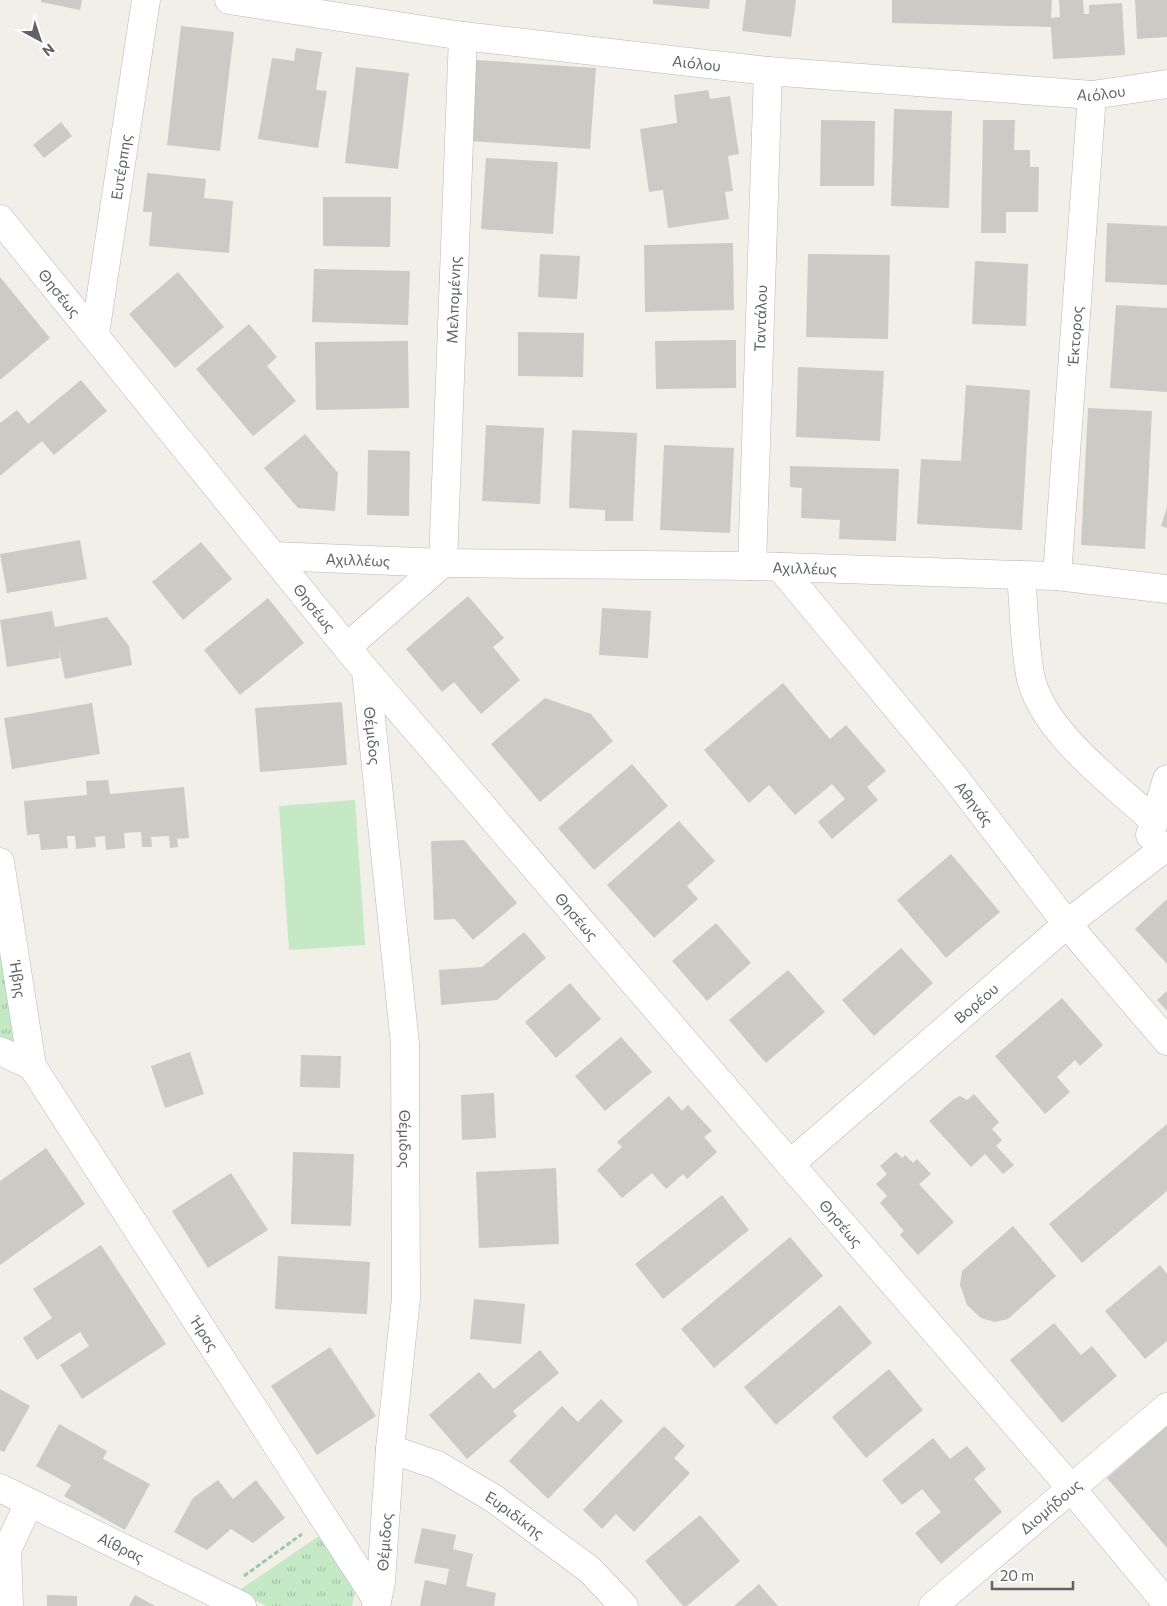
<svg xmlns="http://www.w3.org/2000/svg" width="1167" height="1606" viewBox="0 0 1167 1606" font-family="Commissioner,sans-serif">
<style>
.grass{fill:url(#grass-tufts)}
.pitch{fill:#c5e8c5}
.building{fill:#cccac5}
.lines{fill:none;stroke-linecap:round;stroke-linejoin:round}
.minor-casing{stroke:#b5b8bc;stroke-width:29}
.path{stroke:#9cc7a9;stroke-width:3;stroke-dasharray:5 2.5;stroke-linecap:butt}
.minor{stroke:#fff;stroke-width:28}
.labels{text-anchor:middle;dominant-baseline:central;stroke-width:4.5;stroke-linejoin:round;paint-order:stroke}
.street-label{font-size:15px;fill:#5f6368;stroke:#fff}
</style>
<defs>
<pattern id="grass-tufts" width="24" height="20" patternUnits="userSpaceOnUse" patternTransform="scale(1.25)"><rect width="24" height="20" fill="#c5e8c5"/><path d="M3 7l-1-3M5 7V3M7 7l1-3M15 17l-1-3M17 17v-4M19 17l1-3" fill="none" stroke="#a3c0a4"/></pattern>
</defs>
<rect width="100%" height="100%" fill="#f1efe8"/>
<path class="grass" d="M0 862 32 1066 0 1051Z
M319 1536 355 1590 352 1606H266L238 1591Z"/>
<path class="pitch" d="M355 800 365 945 289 950 279 806Z"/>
<path class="building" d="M41 0H82L80 10 41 2Z
M653 0H710L709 9 653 4Z
M746 0H796L791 37 742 31Z
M892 0H1052L1051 18 1060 17 1059 0H1083L1084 14H1089V5L1122 3 1125 55 1053 59 1051 27 892 23Z
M1135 0H1167V37L1137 39Z
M181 26 234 32 220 151 167 145Z
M296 48 322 52 316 90 327 91 318 148 258 139 272 58 294 61Z
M476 60 596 68 590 149 470 141Z
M356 67 409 73 398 169 345 163Z
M708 90 710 99 730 96 739 154 728 156 733 191 725 192 729 219 668 228 663 190 649 192 640 129 677 123 674 95Z
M894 109 952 111 949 208 891 206Z
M821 120 875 121 874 186H820Z
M983 120H1015L1014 150H1030V167H1039L1038 212H1006V233H981Z
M61 122 72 136 44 158 33 145Z
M486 158 558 162 553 234 481 229Z
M147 173 206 179 204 198 233 201 229 253 149 246 152 212H143Z
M323 197H391L390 247 323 246Z
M1107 223 1167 226V285L1105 282Z
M733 243 734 310 645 312 644 245Z
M540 254 580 256 577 299 538 297Z
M808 254 890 255 888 339 806 337Z
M975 261 1028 264 1026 326 972 324Z
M314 269 410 271 408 325 312 322Z
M178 272 224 327 175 368 129 314Z
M0 277 50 338 0 380Z
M1116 305 1167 308V392L1110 388Z
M249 324 277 357 267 366 296 401 253 436 196 369Z
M518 332 584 333 583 377 518 376Z
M736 340V388L656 389 655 341Z
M408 341 409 408 316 410 315 342Z
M798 367 884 371 880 441 796 437Z
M81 380 107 411 54 455 42 441 0 476V423L17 410 28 424Z
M966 385 1030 390 1022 530 917 524 921 459 961 461Z
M1088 408 1152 411 1145 549 1081 545Z
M486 425 544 428 540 504 482 501Z
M572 430 637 433 633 521H605V510L569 508Z
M305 434 338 473 335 511 298 508 264 468Z
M664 445 734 448 730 533 660 530Z
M368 450 410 451 409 516 367 515Z
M790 466 899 469 896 541 839 539 840 520 801 518 802 488 790 487Z
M1167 507V528L1161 526Z
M80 540 87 579 7 593 0 554Z
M201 542 232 579 183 620 152 582Z
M468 596 504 638 493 647 520 680 481 714 454 682 442 692 406 649Z
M268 598 304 643 240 695 204 650Z
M602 608 651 611 648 658 599 655Z
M52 611 55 627 107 617 129 646 132 665 65 679 58 644 60 658 7 667 0 620Z
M783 683 830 739 846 725 886 771 867 787 878 800 832 839 818 822 845 799 832 784 795 815 769 785 749 803 704 750Z
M545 698 591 714 613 741 540 802 491 744Z
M342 702 347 765 260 772 255 708Z
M92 703 100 754 12 769 4 718Z
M632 764 668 806 594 870 558 828Z
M108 780 110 794 184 787 189 838 177 839 178 847 170 848 169 836 151 837 152 847H142L141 832 124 833 125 848 106 850 105 836 95 837 96 847 76 849 75 836H67L68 848 41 850 39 834 27 835 24 801 87 795 86 781Z
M679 821 715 861 687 886 698 899 654 938 607 885Z
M464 840 517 903 473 940 455 919 434 920 431 841Z
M951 854 1000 912 946 958 897 900Z
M1167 899V964L1135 929Z
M716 923 751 963 707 1001 672 961Z
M524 932 546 958 497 1000 441 1005 439 970 482 967Z
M901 948 933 983 874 1036 842 1000Z
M788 970 825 1012 766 1063 729 1020Z
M570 983 601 1019 556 1058 525 1022Z
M1167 991V1011L1157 1000Z
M1062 998 1103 1045 1080 1066 1075 1060 1057 1077 1070 1092 1045 1114 995 1056Z
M621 1037 652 1072 605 1111 575 1076Z
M190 1052 204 1094 165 1108 151 1066Z
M301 1055 341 1056 340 1088 300 1087Z
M494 1093 496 1138 462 1140 461 1095Z
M974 1094 999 1122 992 1129 1002 1140 996 1146 1014 1165 1003 1174 985 1154 971 1167 929 1121 954 1099 960 1096 967 1100Z
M669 1096 682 1111 688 1105 712 1131 704 1137 717 1152 687 1179 683 1174 666 1189 652 1173 622 1198 597 1170 622 1147 617 1142Z
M1167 1124V1191L1082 1263 1049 1224Z
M46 1148 85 1204 0 1265V1181Z
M293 1152 354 1154 351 1226 291 1224Z
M896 1152 902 1158 905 1155 913 1163 917 1159 931 1174 919 1184 954 1222 918 1255 900 1235 904 1231 880 1203 887 1196 876 1184 887 1174 880 1166Z
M556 1168 559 1244 479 1248 476 1172Z
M231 1173 268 1230 208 1268 172 1211Z
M722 1195 749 1230 663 1299 635 1264Z
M1013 1226 1056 1276 1008 1319 995 1322 981 1318 967 1305 960 1285 962 1271Z
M790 1237 823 1276 714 1368 681 1329Z
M101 1245 166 1344 82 1399 60 1365 89 1346 80 1332 37 1360 23 1338 52 1318 33 1289Z
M278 1256 370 1262 367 1314 275 1309Z
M1160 1265 1167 1274V1341L1145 1359 1105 1311Z
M474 1299 525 1304 521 1344 470 1339Z
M840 1305 872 1343 776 1425 744 1387Z
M1054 1323 1081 1355 1092 1346 1117 1376 1062 1423 1010 1360Z
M330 1347 376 1416 317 1455 271 1386Z
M540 1350 559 1373 513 1411 517 1416 467 1459 429 1415 479 1372 494 1389Z
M889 1369 923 1410 866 1458 832 1417Z
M0 1389 30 1406 4 1452 0 1450Z
M601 1399 623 1421 548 1499 509 1461 562 1406 578 1422Z
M59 1424 107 1451 103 1459 150 1484 125 1530 64 1496 71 1485 36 1466Z
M664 1426 685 1446 674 1458 690 1473 634 1532 616 1514 602 1529 583 1510Z
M1167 1426V1548L1107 1478Z
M933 1438 950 1459 967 1446 986 1469 974 1479 1002 1512 941 1564 915 1533 941 1512 922 1489 902 1505 882 1480Z
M218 1480 233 1499 256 1480 285 1518 253 1543 231 1529 207 1550 174 1532 193 1498Z
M700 1515 740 1561 687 1606H683L645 1561Z
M422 1528 456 1535 453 1549 473 1554 466 1586 496 1593 494 1606H420L425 1580 446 1585 449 1569 414 1563Z
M759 1584 778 1606H734Z
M47 1595 77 1596V1606H47Z
M135 1595 155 1606H129Z"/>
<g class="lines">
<defs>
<g id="minor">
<path id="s1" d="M229 0 463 36 768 71 1092 95 1167 84"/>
<path id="s2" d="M0 219 366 671 790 1164 1071 1488 1167 1604"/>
<path id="s3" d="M95 334 146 0"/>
<path id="s4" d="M273 556 443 563 752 566 1021 575 1057 576 1167 589"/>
<path id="s5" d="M752 566 768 71"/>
<path id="s6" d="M780 567 952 774 1067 924 1167 1041"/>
<path d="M1021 575C1024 607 1024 642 1030 674 1040 730 1113 783 1153 820"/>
<path id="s7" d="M1057 576 1092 95"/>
<path id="s8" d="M347 647 443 563 463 36"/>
<path id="s9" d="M366 671 405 1044 406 1298 390 1449 381 1582 376 1606"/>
<path d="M1150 835 1167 779"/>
<path id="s10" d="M0 862 32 1066 377 1600"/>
<path d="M0 1051 32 1066"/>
<path id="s11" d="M790 1164 1067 924 1167 846"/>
<path id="s12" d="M390 1449 437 1465 493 1498 590 1570 624 1606"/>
<path id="s13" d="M0 1488 242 1606"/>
<path d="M9 1606 7 1550 29 1503"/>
<path id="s14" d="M933 1606 1167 1407"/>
</g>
</defs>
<use href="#minor" class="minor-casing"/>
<path class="path" d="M244 1576 302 1534"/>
<use href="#minor" class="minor"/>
</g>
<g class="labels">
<g class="street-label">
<text stroke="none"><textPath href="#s1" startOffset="472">Αιόλου</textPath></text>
<text stroke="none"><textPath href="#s1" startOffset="878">Αιόλου</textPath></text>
<text stroke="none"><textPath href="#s3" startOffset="169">Ευτέρπης</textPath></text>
<text stroke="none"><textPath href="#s2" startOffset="95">Θησέως</textPath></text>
<text stroke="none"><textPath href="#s8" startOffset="391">Μελπομένης</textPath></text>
<text stroke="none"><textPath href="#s5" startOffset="248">Ταντάλου</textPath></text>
<text stroke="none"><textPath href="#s7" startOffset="241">Έκτορος</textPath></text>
<text stroke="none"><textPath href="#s4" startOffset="85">Αχιλλέως</textPath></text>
<text stroke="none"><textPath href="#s4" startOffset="532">Αχιλλέως</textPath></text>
<text stroke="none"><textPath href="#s2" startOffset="500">Θησέως</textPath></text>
<text stroke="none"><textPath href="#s9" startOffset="65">Θέμιδος</textPath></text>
<text stroke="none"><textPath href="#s6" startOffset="306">Αθηνάς</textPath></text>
<text stroke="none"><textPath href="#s2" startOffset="905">Θησέως</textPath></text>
<text stroke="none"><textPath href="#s10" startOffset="119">Ήβης</textPath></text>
<text stroke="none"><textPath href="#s11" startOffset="246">Βορέου</textPath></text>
<text stroke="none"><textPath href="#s9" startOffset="470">Θέμιδος</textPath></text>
<text stroke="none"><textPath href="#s2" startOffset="1310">Θησέως</textPath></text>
<text stroke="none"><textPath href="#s10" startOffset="525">Ήρας</textPath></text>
<text stroke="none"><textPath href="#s14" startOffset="154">Διομήδους</textPath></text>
<text stroke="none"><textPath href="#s12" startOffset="142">Ευριδίκης</textPath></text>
<text transform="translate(384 1542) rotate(-86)">Θέμιδος</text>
<text stroke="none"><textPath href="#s13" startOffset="135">Αίθρας</textPath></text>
</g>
</g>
<g transform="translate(40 40) rotate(140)" stroke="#ffffff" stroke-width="4" paint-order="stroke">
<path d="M0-4L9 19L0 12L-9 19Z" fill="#5f6368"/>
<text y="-8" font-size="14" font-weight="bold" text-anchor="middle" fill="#5f6368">N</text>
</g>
<path d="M992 1581v8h81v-8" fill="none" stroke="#5f6368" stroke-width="2.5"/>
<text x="1000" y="1581" font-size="15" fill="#5f6368" stroke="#ffffff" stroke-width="4" paint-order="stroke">20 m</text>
</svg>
